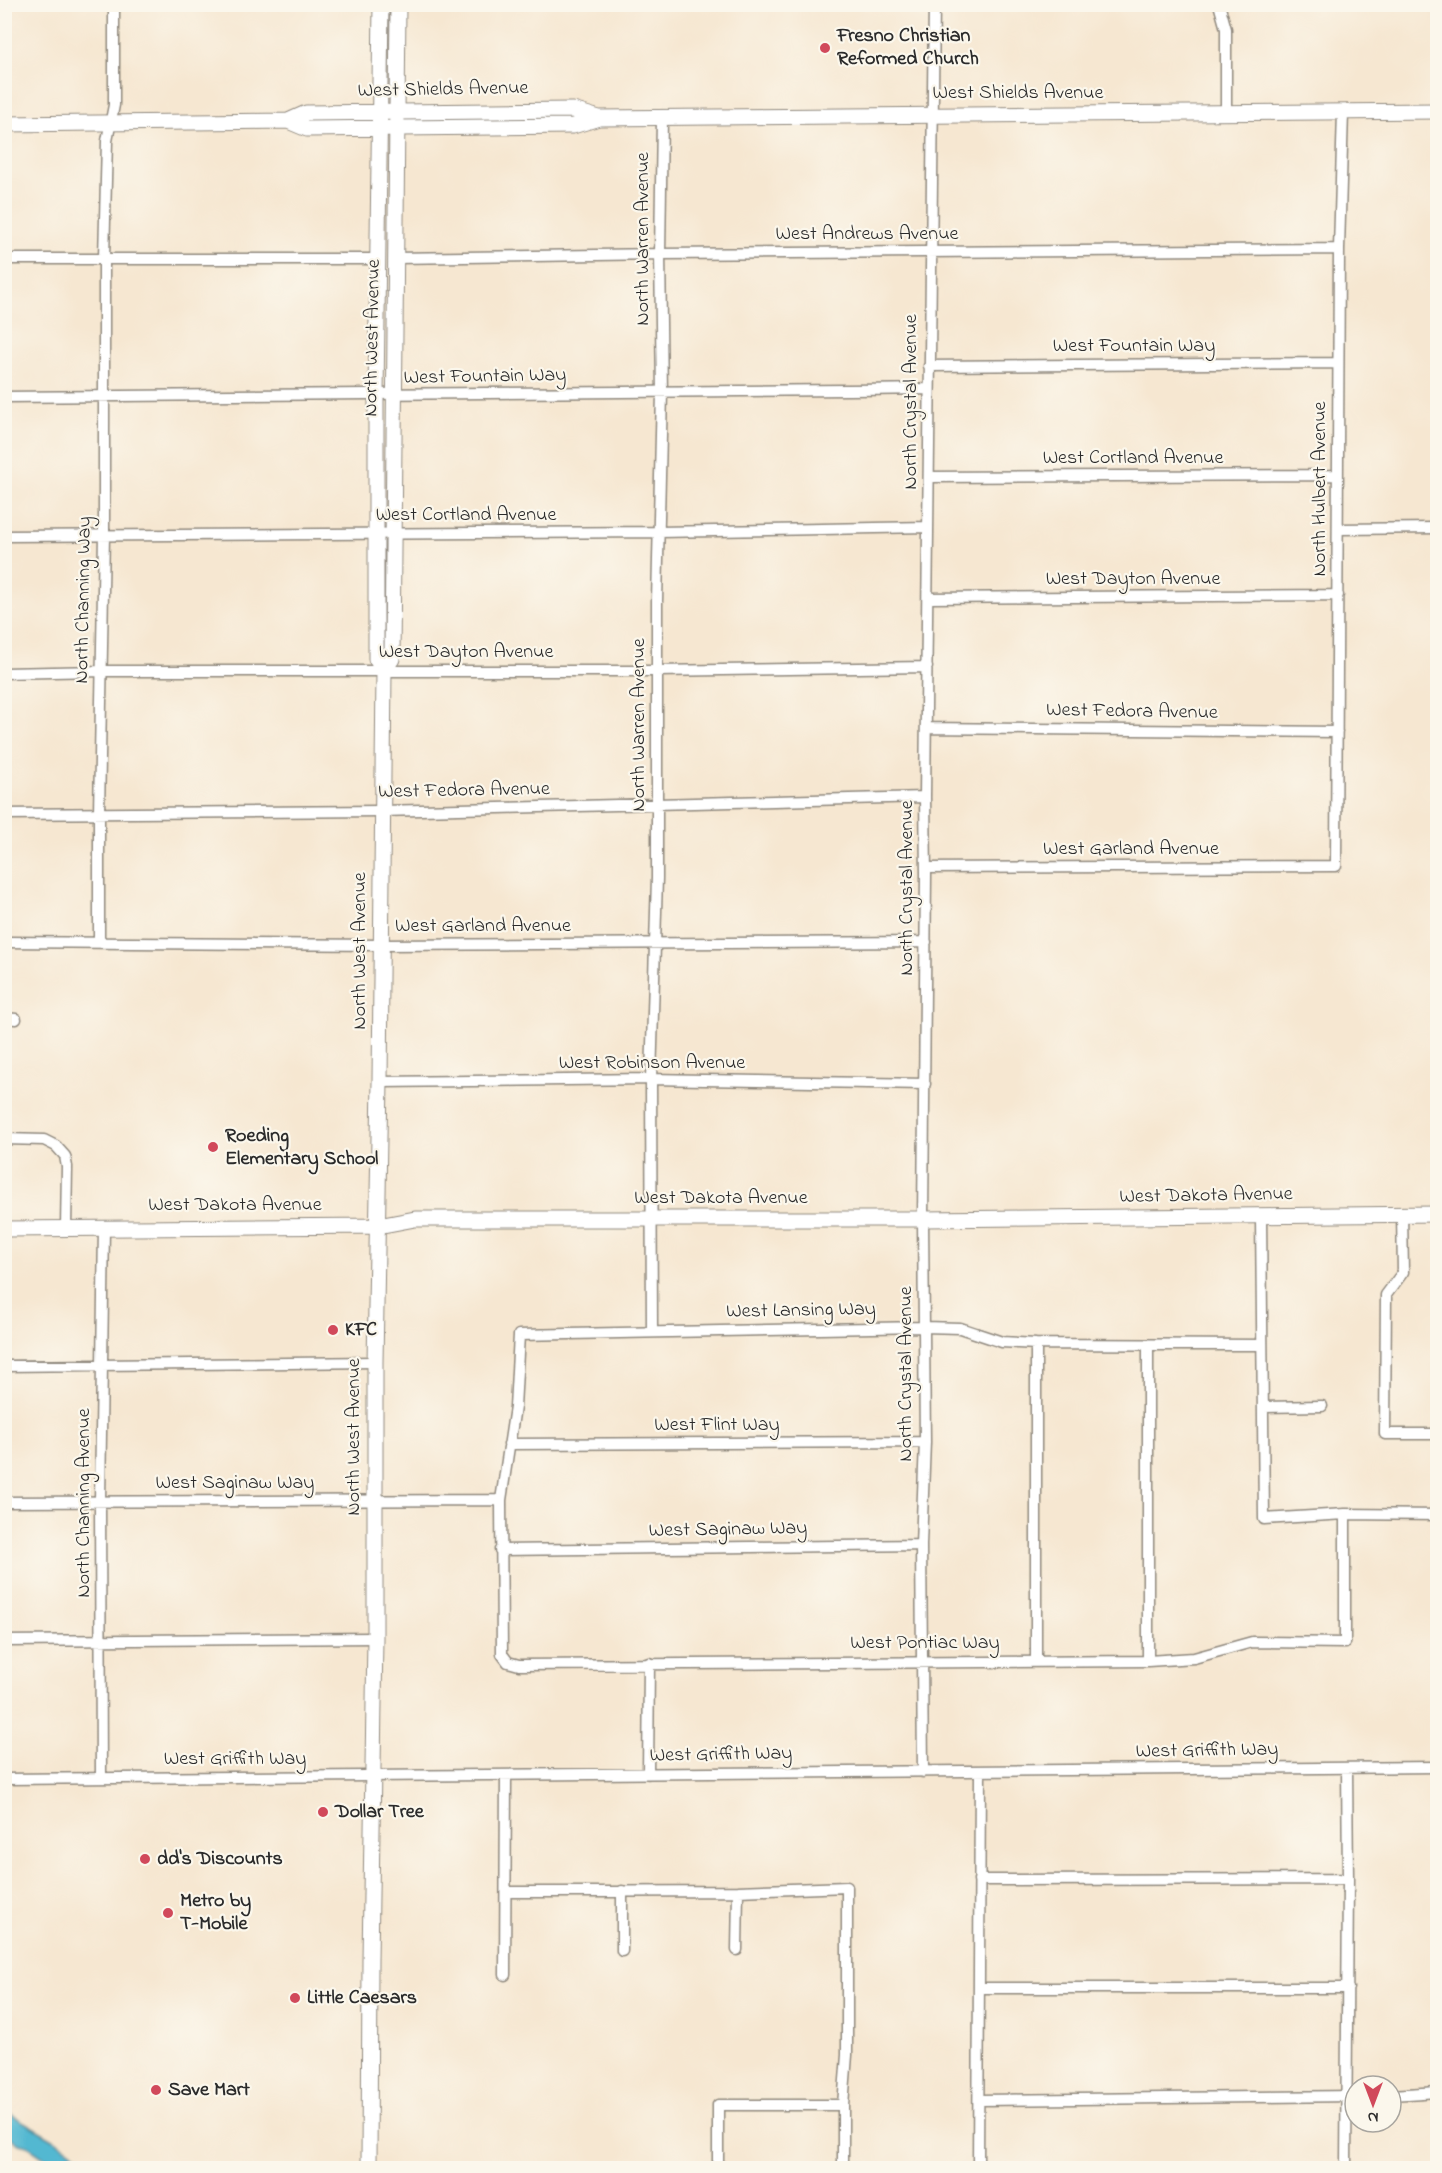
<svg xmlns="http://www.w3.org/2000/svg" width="1442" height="2173" viewBox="0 0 1442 2173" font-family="'Indie Flower',sans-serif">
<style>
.water{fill:#52b8d1;stroke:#3e727e;stroke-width:1.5}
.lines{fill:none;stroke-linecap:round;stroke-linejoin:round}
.street-casing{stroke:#90897e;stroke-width:13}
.secondary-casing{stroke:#90897e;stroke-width:17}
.street{stroke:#fff;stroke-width:10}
.secondary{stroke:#fff;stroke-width:15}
.poi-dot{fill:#d1495b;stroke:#fbf7ec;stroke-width:2}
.labels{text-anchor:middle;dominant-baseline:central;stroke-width:4.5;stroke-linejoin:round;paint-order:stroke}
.poi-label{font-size:20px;font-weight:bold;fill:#2b2b2b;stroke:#fbf7ec;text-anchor:start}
.street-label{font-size:20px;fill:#2b2b2b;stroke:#fbf7ec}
</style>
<rect width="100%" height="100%" fill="#fbf7ec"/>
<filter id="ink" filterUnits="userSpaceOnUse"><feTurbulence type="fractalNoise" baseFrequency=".0167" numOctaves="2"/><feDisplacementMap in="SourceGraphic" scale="12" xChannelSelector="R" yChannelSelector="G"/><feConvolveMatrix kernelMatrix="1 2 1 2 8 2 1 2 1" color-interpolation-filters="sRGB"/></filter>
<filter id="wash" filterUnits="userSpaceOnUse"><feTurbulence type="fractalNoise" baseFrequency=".008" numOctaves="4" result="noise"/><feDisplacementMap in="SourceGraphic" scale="24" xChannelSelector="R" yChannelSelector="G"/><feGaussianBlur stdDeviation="1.35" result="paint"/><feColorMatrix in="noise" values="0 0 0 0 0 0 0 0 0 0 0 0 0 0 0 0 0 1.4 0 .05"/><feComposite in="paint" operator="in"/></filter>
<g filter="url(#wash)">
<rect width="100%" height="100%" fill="#f6e7d1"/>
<path class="water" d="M5 2111 55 2140 96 2168H65L53 2163 28 2146 19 2144 5 2133Z"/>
</g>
<g filter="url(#ink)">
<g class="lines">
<defs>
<path id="street" d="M1219 4 1226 29V112
M395 258 660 254 1339 249
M4 259H379
M929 366 1338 363
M4 397C313 395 621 394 929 389
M929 477 1338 475
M1339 529 1438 528
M4 536 659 532 928 527
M929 598 1338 595
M4 673 101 671H657L927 667
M926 728 1337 732
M4 814 382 811 925 797
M926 868 1336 866 1339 249 1343 112
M4 942 381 945 926 942
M99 943V813L104 535V258L107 141 114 105V4
M4 1018 16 1019
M380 1082 651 1079 925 1084
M4 1139 44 1140 56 1146 65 1156 67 1167 66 1228
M1402 1213 1403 1272 1386 1295 1385 1434H1438
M1261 1217 1264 1519 1345 1514 1438 1515
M652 1332 651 1079 657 878V601L662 393 660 254 662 118
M1262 1345 1036 1344 1002 1342 960 1328 924 1327 519 1335 515 1407 501 1500 502 1654 508 1662 519 1665 1148 1661 1194 1658 1252 1642 1345 1643V1514
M1148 1346V1661
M4 1366 375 1362
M1263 1407 1322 1406
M509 1444 925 1442
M4 1502 501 1500
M500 1550 921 1545
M4 1641 375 1638
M1036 1661V1344
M923 1772 921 1545 925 1442 923 1219 926 874 925 797 934 4
M648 1774 649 1663
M101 1778 100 1501 104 1228
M4 1779 1438 1767
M979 1880 1348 1879
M622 1891V1951
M506 1892 738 1891 847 1887V2055L843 2105V2168
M737 1950 738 1891
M505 1975 506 1775
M979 1988H1348
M1391 2095 1438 2092
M980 2100 1355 2096
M718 2168V2105H843
M978 2168 980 1772
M1346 2168 1348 1879 1347 1768"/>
<path id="secondary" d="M288 121 306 113 573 110 599 118 1438 111
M4 124 288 121 307 129 573 126 599 118
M384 670 392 659 398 4
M4 1229 378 1226 415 1219H923L1438 1214
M369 2168 370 1960 375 1638V1362L380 1082 384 670 376 659V396L381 4"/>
</defs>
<use href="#street" class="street-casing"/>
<use href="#secondary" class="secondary-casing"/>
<use href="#street" class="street"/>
<use href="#secondary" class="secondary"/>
</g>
</g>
<g class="poi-dot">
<circle cx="825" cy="48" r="6"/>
<circle cx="213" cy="1147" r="6"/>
<circle cx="333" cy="1330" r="6"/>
<circle cx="323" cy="1812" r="6"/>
<circle cx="145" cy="1859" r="6"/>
<circle cx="168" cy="1913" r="6"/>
<circle cx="295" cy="1998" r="6"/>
<circle cx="156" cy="2090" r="6"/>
</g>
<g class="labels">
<g class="poi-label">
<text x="837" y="36">Fresno Christian<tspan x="837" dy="23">Reformed Church</tspan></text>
<text x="225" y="1136">Roeding<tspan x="225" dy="23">Elementary School</tspan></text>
<text x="345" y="1330">KFC</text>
<text x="335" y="1812">Dollar Tree</text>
<text x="157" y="1859">dd's Discounts</text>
<text x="180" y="1901">Metro by<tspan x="180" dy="23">T-Mobile</tspan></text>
<text x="307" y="1998">Little Caesars</text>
<text x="168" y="2090">Save Mart</text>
</g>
<g class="street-label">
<text transform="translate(443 90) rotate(-1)">West Shields Avenue</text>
<text x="1018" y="93">West Shields Avenue</text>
<text x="867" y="234">West Andrews Avenue</text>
<text transform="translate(643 239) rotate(-90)">North Warren Avenue</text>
<text transform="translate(373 338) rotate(-89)">North West Avenue</text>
<text x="1134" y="346">West Fountain Way</text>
<text transform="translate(485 377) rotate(-1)">West Fountain Way</text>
<text transform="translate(911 402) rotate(-90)">North Crystal Avenue</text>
<text x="1133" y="458">West Cortland Avenue</text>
<text transform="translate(1320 489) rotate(-90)">North Hulbert Avenue</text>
<text x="466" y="515">West Cortland Avenue</text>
<text x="1133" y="579">West Dayton Avenue</text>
<text transform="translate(84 600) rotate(-89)">North Channing Way</text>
<text x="466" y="652">West Dayton Avenue</text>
<text transform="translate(1132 712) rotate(1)">West Fedora Avenue</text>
<text transform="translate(639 725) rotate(-90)">North Warren Avenue</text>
<text transform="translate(464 791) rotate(-1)">West Fedora Avenue</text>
<text x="1131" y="849">West Garland Avenue</text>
<text transform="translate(907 888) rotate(-90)">North Crystal Avenue</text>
<text x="483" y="926">West Garland Avenue</text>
<text transform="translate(360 951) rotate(-90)">North West Avenue</text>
<text x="652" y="1063">West Robinson Avenue</text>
<text transform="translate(1206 1196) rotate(-1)">West Dakota Avenue</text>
<text x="721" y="1198">West Dakota Avenue</text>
<text x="235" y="1205">West Dakota Avenue</text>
<text transform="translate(801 1311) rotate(-1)">West Lansing Way</text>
<text transform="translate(906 1374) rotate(-90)">North Crystal Avenue</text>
<text x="717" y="1425">West Flint Way</text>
<text transform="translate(354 1437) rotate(-90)">North West Avenue</text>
<text x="235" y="1483">West Saginaw Way</text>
<text transform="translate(84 1503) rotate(-90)">North Channing Avenue</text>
<text transform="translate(728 1530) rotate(-1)">West Saginaw Way</text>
<text x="925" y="1643">West Pontiac Way</text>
<text transform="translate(1207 1751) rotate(-1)">West Griffith Way</text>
<text transform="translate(721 1755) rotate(-1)">West Griffith Way</text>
<text x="235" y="1759">West Griffith Way</text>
</g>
</g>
<rect width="1442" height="2173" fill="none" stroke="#fbf7ec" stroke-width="24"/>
<g transform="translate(1373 2104) rotate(180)"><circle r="28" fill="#fbf7ec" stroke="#a8a59f" stroke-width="1.5"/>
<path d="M0-4.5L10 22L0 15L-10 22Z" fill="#d1495b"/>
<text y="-9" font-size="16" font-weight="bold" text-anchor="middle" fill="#2b2b2b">N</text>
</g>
</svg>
